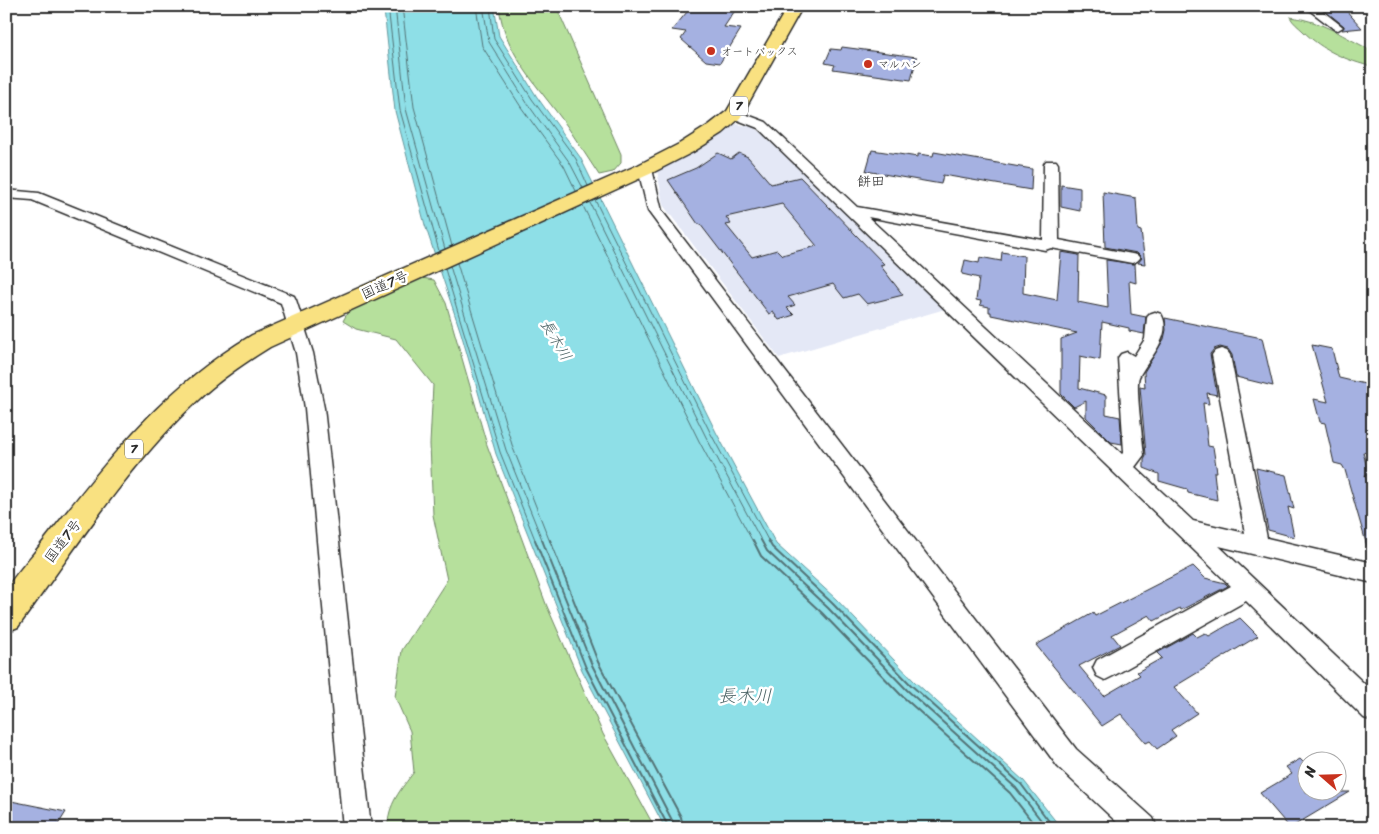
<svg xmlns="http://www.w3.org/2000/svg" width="1379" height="834" viewBox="0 0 1379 834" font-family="Sriracha,'Klee One',sans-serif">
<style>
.built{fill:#e4e8f6}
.green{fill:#b6e09c;stroke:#708664}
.water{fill:#8edfe7;stroke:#66979c}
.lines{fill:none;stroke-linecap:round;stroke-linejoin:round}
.shore-far1{stroke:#537376;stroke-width:1}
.shore{stroke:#537376;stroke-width:2}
.building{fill:#a5b1e1;stroke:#2b2b2b;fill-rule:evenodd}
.street-casing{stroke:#2b2b2b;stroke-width:3}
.highway-casing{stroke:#2b2b2b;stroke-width:3}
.street{fill:#fff;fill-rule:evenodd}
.highway{fill:#f9e181;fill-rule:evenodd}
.poi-dot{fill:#c8321e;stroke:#fff;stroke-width:2}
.labels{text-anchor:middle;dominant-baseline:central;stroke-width:5;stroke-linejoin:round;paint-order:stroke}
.far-poi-label{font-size:11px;fill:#2b2b2b;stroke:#fff;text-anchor:start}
.shield{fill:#fff;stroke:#6b6b6b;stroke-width:1}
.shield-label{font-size:12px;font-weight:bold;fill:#2b2b2b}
.far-quarter-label{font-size:14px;fill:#2b2b2b;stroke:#fff}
.street-label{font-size:14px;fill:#2b2b2b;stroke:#fff}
.water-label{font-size:15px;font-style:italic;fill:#496163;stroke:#fff}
.near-water-label{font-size:18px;font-style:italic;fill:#496163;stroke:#fff}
</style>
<rect width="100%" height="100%" fill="#fff"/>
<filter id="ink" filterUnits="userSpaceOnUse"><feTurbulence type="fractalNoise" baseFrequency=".02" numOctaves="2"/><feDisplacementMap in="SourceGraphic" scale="10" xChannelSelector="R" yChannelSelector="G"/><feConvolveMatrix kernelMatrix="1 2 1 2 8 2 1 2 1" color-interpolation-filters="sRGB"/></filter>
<g filter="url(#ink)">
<path class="built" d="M736 124 753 127 760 132 945 309 779 358 663 205 657 170 700 149Z"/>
<path class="green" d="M499 6H556L621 154V163L613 172 599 175C588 159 578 142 567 126 540 88 504 54 499 6Z
M1290 17C1324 21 1343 37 1373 51V67C1346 60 1323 51 1303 31 1299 27 1293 23 1290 17Z
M422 278 434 280 446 303 487 445 546 604 603 734 655 828H388C387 805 401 789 414 772L410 731 395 697 402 650 447 580 433 515 430 444 433 385 396 339 356 329 343 321 349 310Z"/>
<path class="water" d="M376 6H494L499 36 537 97 580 157 716 432 776 544 836 599 914 681 1024 781 1061 828H665L582 670 496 454 461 333 425 225 395 111 384 10Z"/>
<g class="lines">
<path class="shore-far1" d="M388 6 400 110 439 251
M395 6 406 109 445 249
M402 6 414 107 452 246
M476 6 482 46 521 107 564 166 576 191
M483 6 489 42 527 103 570 163 583 188
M490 6 494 39 532 99 576 159 588 186
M595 200 711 434 769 542
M590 203 706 437 762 542
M583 206 699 441 753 542
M457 263 513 448 550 542
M450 266 506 450 543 542
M445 269 500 452 536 542"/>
<path class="shore" d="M535 540 586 668 669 828
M542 540 592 665 676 828
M550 540 598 662 681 817 683 828
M753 540 761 556 822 613 901 695 1010 793 1037 828
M761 540 767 551 828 608 907 690 1016 788 1047 828
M768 540 772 547 832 603 911 685 1021 784 1054 828"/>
</g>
<path class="building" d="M692 6H738L724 27 741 29 720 63 706 61 681 39 686 32 672 30Z
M1319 6H1342L1362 28 1342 30 1344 26Z
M842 47 917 57 911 80 833 69 835 65 825 63 831 49 841 50Z
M872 150 918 157V154L933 156 934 152 1032 169 1031 190 943 175 941 184 866 171Z
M718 153 731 159 739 153 748 157 771 184 800 177 884 264 880 265 903 295 867 304 858 294 844 298 833 284 788 297 795 305 787 308 794 315 779 320 773 312 769 314 700 224H698L668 180 696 168ZM782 204 817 246 782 255 777 250 752 257 726 225 731 224 726 217Z
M1061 185 1080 188V211L1061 207Z
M1103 192 1136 198 1138 230 1141 231 1145 264 1138 263 1142 258 1137 253 1105 247Z
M1002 252 1024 256 1023 293 1057 300 1061 252 1079 255 1078 302 1108 308 1106 260 1135 264 1136 283 1129 281 1131 314 1146 317 1144 334 1129 331V328L1102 322 1100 360 1080 356 1079 388 1106 395V414L1120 417 1122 444 1111 442 1086 417V401L1074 407 1061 394V339L1077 333 991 315V312H989V307L980 305 981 301 976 300 979 278 962 274 965 260 979 263 980 257 1001 261Z
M1165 318 1262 338 1273 386 1236 377 1232 355 1228 349 1220 347 1214 349 1210 354 1217 395 1207 393 1209 404 1203 403 1208 446 1213 447 1217 472H1214L1217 500 1188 493 1187 489 1159 481V474L1144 468V459L1146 455 1140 387 1145 388 1144 372 1164 339 1166 330Z
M1312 345 1332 349 1339 378 1365 384 1369 397 1373 398V455L1363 452 1369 476 1365 475 1373 501V552L1369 553 1345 470 1342 465 1334 463 1325 423 1320 422 1314 399 1328 402Z
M1256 468 1286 475 1294 509 1288 507 1294 537 1268 530Z
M1193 566 1205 578 1225 583 1228 586 1181 610 1180 608 1154 621 1149 615 1112 635 1120 645 1079 666 1104 696 1140 675 1137 672 1162 658 1157 653 1193 633 1197 637 1205 633 1209 636 1240 618 1258 636 1174 687 1197 713 1171 730 1176 736 1157 749 1150 741 1146 743 1121 714 1102 726 1036 645 1093 613 1095 616Z
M1300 759 1306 765V792H1350L1290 828 1260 793 1292 774 1286 767Z
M6 800 66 812 56 828H6Z"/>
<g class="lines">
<defs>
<path id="street" d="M1304 6H1316L1343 27 1338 30 1334 29Z
M734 110 766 122 857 207 1043 240 1044 164 1046 161H1056L1058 164 1059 240 1137 255 1140 258 1137 261 1132 263 1051 248 1045 250 868 217 1122 454 1124 452 1118 358 1121 354 1127 352 1134 356 1145 339 1147 318 1149 314 1155 312 1161 314C1174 335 1148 359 1139 377 1135 385 1143 442 1144 455L1135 467 1193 521 1245 533 1212 355 1215 351 1221 349 1227 351 1230 355 1267 538 1373 563V583L1219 546 1373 692V721L1364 718 1246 601 1113 676 1105 680 1097 676 1093 668 1097 660 1231 586 758 128 730 117 728 114Z
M645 165 652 169 662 211 1076 749 1153 818 1157 828H1123L1058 767 648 211 638 169Z
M6 190 39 193 294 296 296 300 313 353 324 408 371 828H343L305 408 296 353 281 303 32 200 6 198Z"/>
<path id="highway" d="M788 6H803L740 118 723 133 693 152 652 173 270 347C244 363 219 380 197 401 130 463 72 553 18 627L6 632C6 621 3 600 6 590 8 583 37 550 43 542 108 460 161 389 252 335L638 165 679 144 709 125 727 111Z"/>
</defs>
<use href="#street" class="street-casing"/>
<use href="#highway" class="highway-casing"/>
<use href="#street" class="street"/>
<use href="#highway" class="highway"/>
</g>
</g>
<g class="poi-dot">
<circle cx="711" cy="51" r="5"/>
<circle cx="868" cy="64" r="5"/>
</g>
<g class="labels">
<g class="far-poi-label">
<text x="721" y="51">オートバックス</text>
<text x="878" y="64">マルハン</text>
</g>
<g class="shield">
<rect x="730" y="96.5" width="18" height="19" rx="4"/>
<rect x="125" y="439.5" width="18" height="19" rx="4"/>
</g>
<g class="shield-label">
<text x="739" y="106">7</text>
<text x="134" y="449">7</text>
</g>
<g class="far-quarter-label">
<text x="871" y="181">餅田</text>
</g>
<g class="street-label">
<text transform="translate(385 285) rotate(-24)">国道7号</text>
<text transform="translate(63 541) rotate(-53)">国道7号</text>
</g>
<g class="water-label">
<text transform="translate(556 340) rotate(59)">長木川</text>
</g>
<g class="near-water-label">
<text x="745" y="696">長木川</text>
</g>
</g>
<rect width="1379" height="834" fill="none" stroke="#fff" stroke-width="25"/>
<rect x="12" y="12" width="1354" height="809" fill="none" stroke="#2b2b2b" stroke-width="2" filter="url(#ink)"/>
<g transform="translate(1322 776) rotate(290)"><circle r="24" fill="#ffffff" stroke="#aaaaaa"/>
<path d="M0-4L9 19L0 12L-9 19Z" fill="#c8321e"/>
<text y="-8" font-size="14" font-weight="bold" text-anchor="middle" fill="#2b2b2b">N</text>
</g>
</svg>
